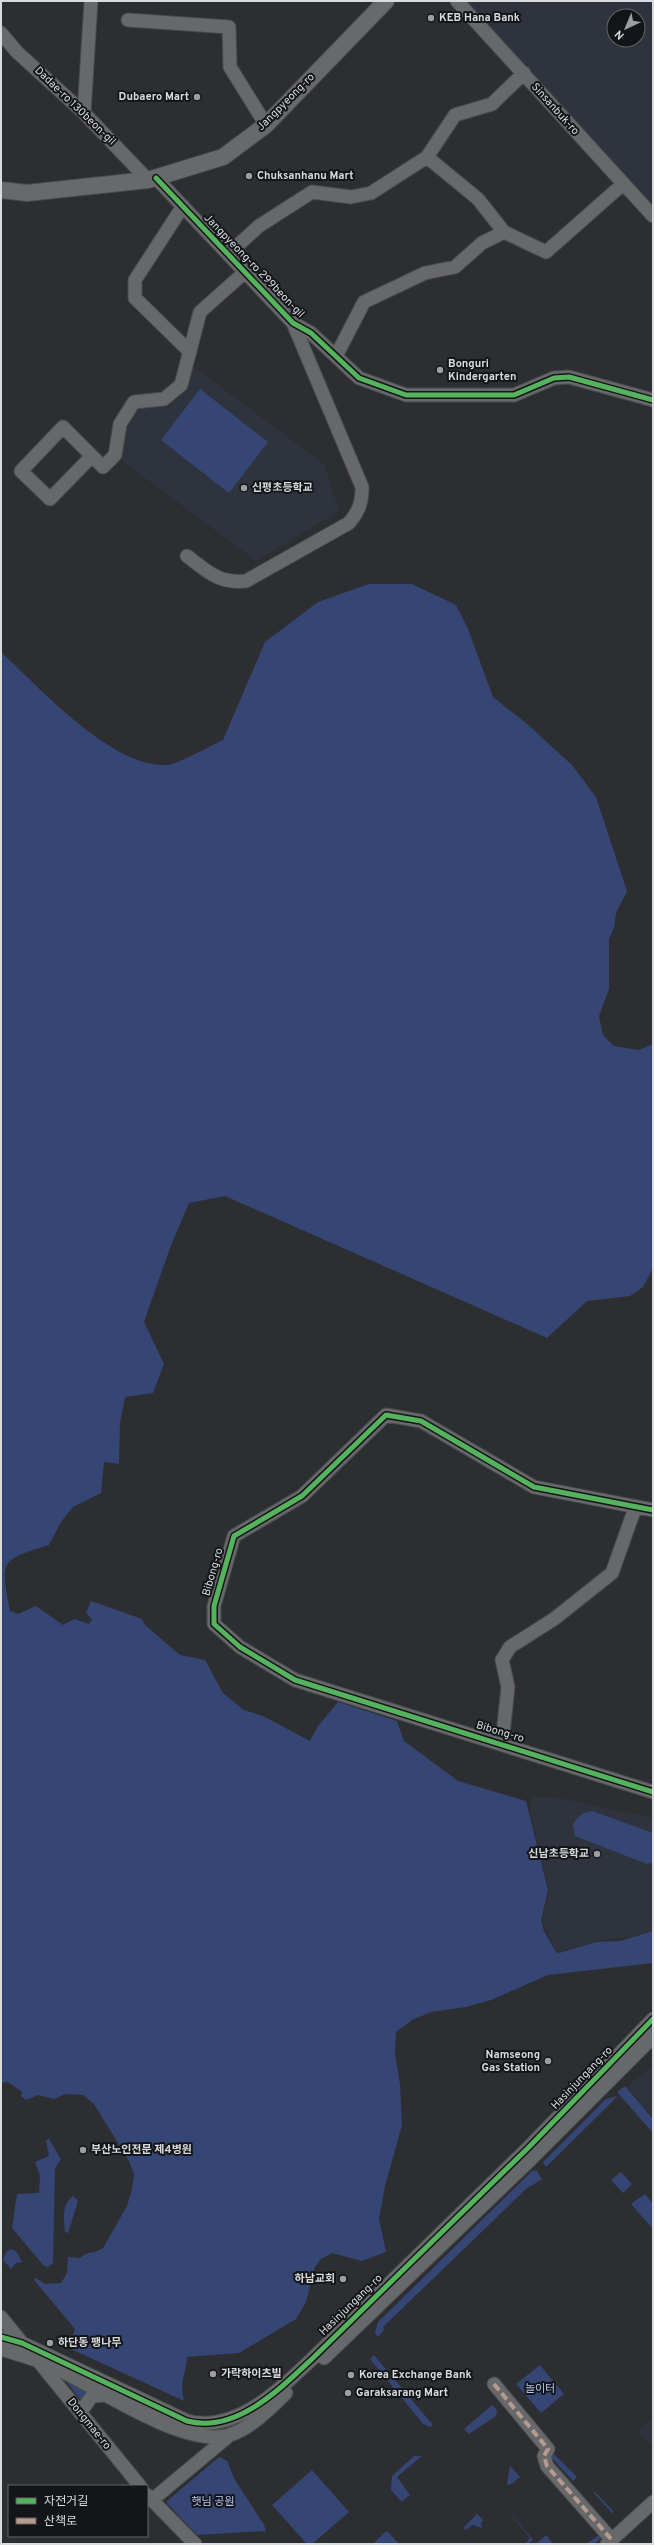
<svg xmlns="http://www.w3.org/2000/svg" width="654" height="2545" viewBox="0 0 654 2545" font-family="Overpass,'Noto Sans KR',sans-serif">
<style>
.built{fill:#2f333d;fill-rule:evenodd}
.green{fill:#364674}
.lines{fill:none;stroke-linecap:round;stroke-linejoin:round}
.minor-casing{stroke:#494a4c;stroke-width:15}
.major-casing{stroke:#494a4c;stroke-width:18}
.minor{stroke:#676869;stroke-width:13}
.major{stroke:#68696b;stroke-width:16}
.quiet{stroke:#b69a8f;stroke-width:4;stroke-dasharray:8 4;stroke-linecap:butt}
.cycleway-casing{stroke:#141518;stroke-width:8}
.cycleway{stroke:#56b35d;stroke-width:5}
.poi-dot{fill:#9d9ea2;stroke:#141518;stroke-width:1.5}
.labels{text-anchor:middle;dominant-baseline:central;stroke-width:4;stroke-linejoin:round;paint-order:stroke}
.poi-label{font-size:11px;font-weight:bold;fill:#d9dbdf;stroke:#141518;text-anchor:start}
.street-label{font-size:11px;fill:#d9dbdf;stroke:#141518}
.park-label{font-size:11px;fill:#b5c6f1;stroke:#141518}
</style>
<rect width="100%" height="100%" fill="#2d2e31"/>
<path class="built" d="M465 1H653V205ZM614 16H638V40H614Z
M194 367 324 464 339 511 256 561 121 460 127 425 138 408 168 407 186 391Z
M532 1797H555L653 1818V1930L635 1936 596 1941 559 1952 554 1948 542 1922 549 1890 530 1811Z
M653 2065V2117L627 2087Z
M653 2418V2448L638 2431Z"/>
<path class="green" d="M200 389 268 442 229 493 161 440Z
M369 584H412L456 605 468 629 493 697 526 723 572 765 596 797 627 891 616 913 614 928 609 939V989L599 1016 603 1035 614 1046 639 1050 653 1044V1268L643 1287 630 1296 587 1301 547 1338 225 1196 189 1203 170 1248 144 1322 164 1364 153 1393 125 1397 120 1422 119 1464 104 1462 101 1493 73 1507 61 1522 49 1545C0 1560 0 1560 10 1611L18 1614 36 1606 63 1625 74 1619 89 1624 92 1619 86 1613 91 1601 142 1619 145 1625 180 1655 205 1660 223 1693 244 1710 263 1716 310 1741 318 1726 338 1702 397 1721 404 1741 458 1781 526 1801 548 1890 541 1921 544 1931 556 1952 559 1953 596 1942 620 1941 653 1931V1963L548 1975 491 2000 466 2007 431 2012 412 2020 396 2032 395 2054 400 2084 402 2125 385 2186 379 2219 386 2252 362 2261 332 2253 321 2259 315 2267 306 2302 296 2319 239 2353 187 2357C186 2377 179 2378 184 2401L71 2349 70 2344 75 2329 34 2280 36 2278 45 2284 61 2283 67 2273 68 2257 80 2258C87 2251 95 2254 103 2248L127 2206 132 2189 134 2174 129 2161 94 2104 83 2095 66 2094 54 2099 38 2095 26 2100 21 2096 22 2092 8 2082 1 2083V652C40 688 112 768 167 765 176 765 212 745 223 740L265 642 318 602Z
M592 1811 653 1833V1862L647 1864 575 1836 573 1825C577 1816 582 1813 592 1811Z
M625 2086 653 2119V2133L617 2092Z
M617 2096 614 2100 546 2167 543 2162 606 2099Z
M49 2139 61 2159 55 2168 53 2263 48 2267 44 2266 12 2228 17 2194 39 2193 40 2176 35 2162 49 2156 46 2140Z
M536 2170 542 2179 526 2189 383 2327 384 2330 378 2337 375 2332 378 2322 532 2171Z
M621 2172 632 2184 623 2193 611 2180Z
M645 2194 653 2204V2229L631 2204Z
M73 2196 78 2201 68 2233 65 2232C64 2218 61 2206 73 2196Z
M11 2249 16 2251 22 2262 16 2263 11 2269 3 2260 6 2252Z
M374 2355 433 2425 430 2427 423 2424 370 2359Z
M540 2365 564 2394 541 2413 516 2384Z
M62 2376 92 2390 82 2402Z
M492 2405 497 2410 496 2416 469 2434 464 2429Z
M553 2453 577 2477 573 2481 550 2456Z
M414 2456H422L397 2477 410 2495 402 2502 391 2490 392 2476Z
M219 2457 227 2461 235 2480 264 2525 266 2531 197 2535 167 2503V2501Z
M510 2466 520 2477 510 2485 507 2484Z
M312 2470 349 2512 312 2544H307L272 2505Z
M595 2492 613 2511V2514L594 2493Z
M500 2501 533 2540 528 2544H525L530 2538Z
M477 2514 483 2520 481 2523 482 2528 473 2525 465 2530 464 2527Z
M385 2532H388L399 2544H373Z
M546 2535 553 2544H536Z
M599 2535 600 2539 594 2544H586Z"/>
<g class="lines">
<defs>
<path id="minor" d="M457 1 653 216
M128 20 229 27 230 67 266 125
M1 33 17 52 84 113 148 180
M84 113 91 1
M427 157 478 199 504 232 546 252 623 184
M156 178 293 323 311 333 359 378 406 395H514L554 378 569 377 653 400
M183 206 135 280V298L190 352
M228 254 259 226 312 192 351 197 371 193 427 157 455 115 492 104 524 73
M336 356 364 302 425 273 455 267 482 243 504 232
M92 456 50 499 21 471 63 427 103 467 115 455 120 424 134 402 164 399 181 385 200 312 245 272
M187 556C207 571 219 584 246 581L349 523C359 511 362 503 362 487L293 323
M653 1510 534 1487 421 1421 386 1415 302 1496 234 1536 214 1606V1624L240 1647 295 1680 653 1792
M502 1743 508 1687 502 1660 510 1647 554 1619 612 1573 635 1508
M1 2317 23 2344
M1 2337 22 2343 187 2421C236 2434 281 2388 313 2358L528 2148 653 2019
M1 2349C16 2354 32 2358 47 2364 94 2384 181 2449 230 2435 251 2428 271 2408 286 2393
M324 2358 529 2161 653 2037
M39 2362 140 2486
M494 2384 548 2449 544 2456 547 2466 612 2540
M80 2413 92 2396 107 2395
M147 2495 195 2544
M152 2500 231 2434
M607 2544 653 2502"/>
<path id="major" d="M1 190 27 193 148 180 223 157 266 125 386 1"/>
</defs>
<use href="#minor" class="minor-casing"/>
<use href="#major" class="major-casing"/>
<use href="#minor" class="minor"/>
<use href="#major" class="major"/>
<path class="quiet" d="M494 2384 548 2449 544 2456 547 2466 612 2540"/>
<defs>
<path id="cycleway" d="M156 178 293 323 311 333 359 378 406 395H514L554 378 569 377 653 400
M653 1510 534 1487 421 1421 386 1415 302 1496 234 1536 214 1606V1624L240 1647 295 1680 653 1792
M1 2337 22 2343 187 2421C236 2434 281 2388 313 2358L528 2148 653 2019"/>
</defs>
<use href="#cycleway" class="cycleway-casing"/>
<use href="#cycleway" class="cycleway"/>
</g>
<g class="poi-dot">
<circle cx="431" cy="18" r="4"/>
<circle cx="197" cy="97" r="4"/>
<circle cx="249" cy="176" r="4"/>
<circle cx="440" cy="370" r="4"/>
<circle cx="244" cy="488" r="4"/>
<circle cx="597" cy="1854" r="4"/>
<circle cx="548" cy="2061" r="4"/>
<circle cx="83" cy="2150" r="4"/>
<circle cx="343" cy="2279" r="4"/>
<circle cx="50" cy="2343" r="4"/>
<circle cx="213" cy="2374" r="4"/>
<circle cx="351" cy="2375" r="4"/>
<circle cx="348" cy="2393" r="4"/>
</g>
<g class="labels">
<g class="poi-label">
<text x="439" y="18">KEB Hana Bank</text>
<text x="189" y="97" text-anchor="end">Dubaero Mart</text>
<text x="257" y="176">Chuksanhanu Mart</text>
<text x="448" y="364">Bonguri<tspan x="448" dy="13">Kindergarten</tspan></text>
<text x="252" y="488">신평초등학교</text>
<text x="589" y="1854" text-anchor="end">신남초등학교</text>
<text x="540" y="2055" text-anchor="end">Namseong<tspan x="540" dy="13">Gas Station</tspan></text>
<text x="91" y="2150">부산노인전문 제4병원</text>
<text x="335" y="2279" text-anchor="end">하남교회</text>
<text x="58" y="2343">하단동 팽나무</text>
<text x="221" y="2374">가락하이츠빌</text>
<text x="359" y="2375">Korea Exchange Bank</text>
<text x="356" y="2393">Garaksarang Mart</text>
</g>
<g class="street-label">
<text transform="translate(286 102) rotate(-45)">Jangpyeong-ro</text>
<text transform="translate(75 106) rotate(44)">Dadae-ro 130beon-gil</text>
<text transform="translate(555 109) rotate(48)">Sinsanbuk-ro</text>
<text transform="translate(254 266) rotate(46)">Jangpyeong-ro 299beon-gil</text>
<text transform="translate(213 1572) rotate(-74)">Bibong-ro</text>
<text transform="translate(500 1732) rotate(17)">Bibong-ro</text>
<text transform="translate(582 2078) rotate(-46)">Hasinjungang-ro</text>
<text transform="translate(351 2305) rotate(-44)">Hasinjungang-ro</text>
<text transform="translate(89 2424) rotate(51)">Dongmae-ro</text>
</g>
<g class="park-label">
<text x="540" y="2389">놀이터</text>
<text x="213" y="2502">햇님 공원</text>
</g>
</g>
<rect width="654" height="2545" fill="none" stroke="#d9dbdf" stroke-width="4"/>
<rect x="8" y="2485" width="140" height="52" fill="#141518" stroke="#636468"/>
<rect x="16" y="2498" width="20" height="6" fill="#56b35d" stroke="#636468"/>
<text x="44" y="2505" font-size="12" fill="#d9dbdf">자전거길</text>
<rect x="16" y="2518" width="20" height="6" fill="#b69a8f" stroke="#636468"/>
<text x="44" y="2525" font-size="12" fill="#d9dbdf">산책로</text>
<g transform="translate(626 28) rotate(224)"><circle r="19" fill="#141518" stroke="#636468"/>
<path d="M0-3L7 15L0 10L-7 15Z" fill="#9d9ea2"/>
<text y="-6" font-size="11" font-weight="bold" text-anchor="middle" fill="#d9dbdf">N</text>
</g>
</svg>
